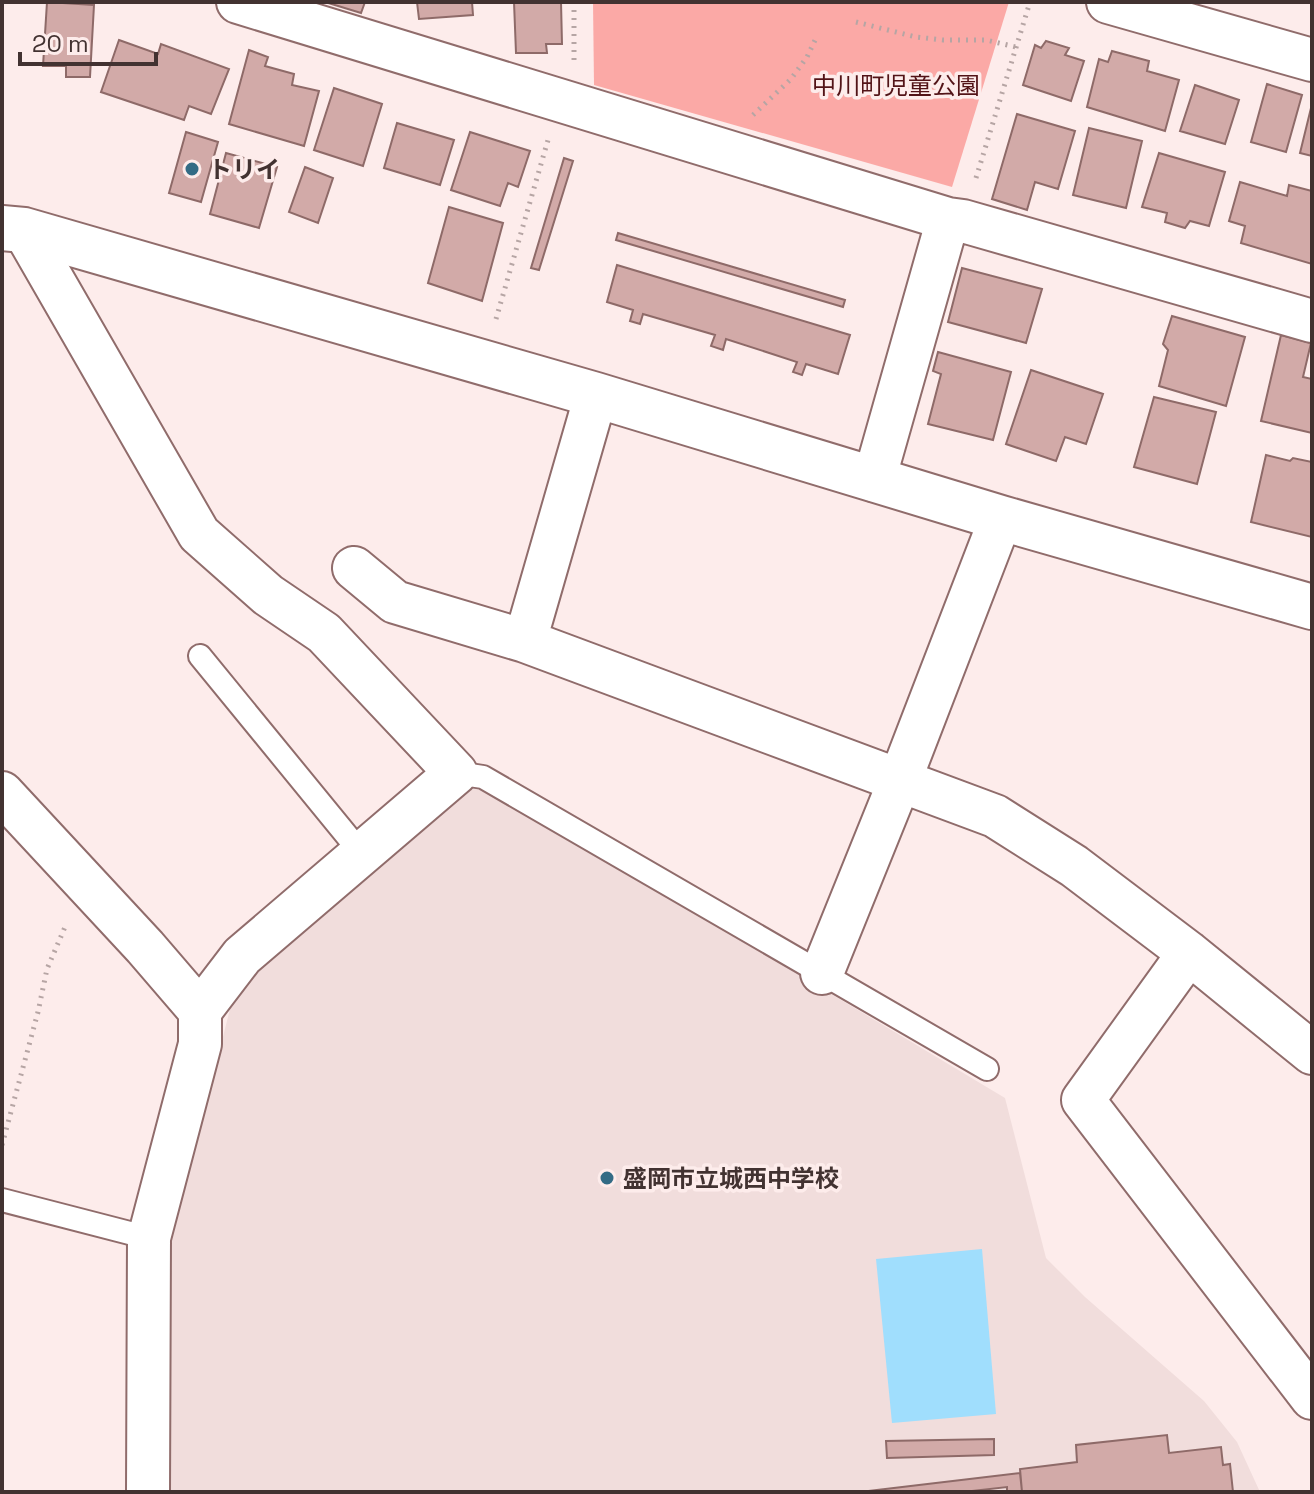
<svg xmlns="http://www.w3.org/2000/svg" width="1314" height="1494" viewBox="0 0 1314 1494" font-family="'Space Grotesk','Noto Sans JP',sans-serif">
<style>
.built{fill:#f1dddc}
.green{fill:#fba9a6}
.water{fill:#a0defd}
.building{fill:#d2aaa8;stroke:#8e6a68;stroke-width:2}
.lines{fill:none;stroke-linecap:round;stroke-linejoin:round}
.service-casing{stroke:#906c6b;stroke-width:26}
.minor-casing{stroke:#906c6b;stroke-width:46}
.tertiary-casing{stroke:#906c6b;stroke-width:48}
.path{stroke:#b6a5a4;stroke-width:5;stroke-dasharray:2 6;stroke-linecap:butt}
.service{stroke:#fff;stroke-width:22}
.minor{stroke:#fff;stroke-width:42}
.tertiary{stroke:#fff;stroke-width:44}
.poi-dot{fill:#336b85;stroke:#fdeceb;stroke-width:3}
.labels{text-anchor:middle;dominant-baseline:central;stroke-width:7;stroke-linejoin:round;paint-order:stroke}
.park-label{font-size:24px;fill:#521317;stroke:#fdeceb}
.poi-label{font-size:24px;font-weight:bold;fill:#423231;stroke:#fdeceb;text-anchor:start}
</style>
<rect width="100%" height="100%" fill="#fdeceb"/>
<path class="built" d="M477 782 1005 1098 1046 1258 1085 1297 1204 1401 1237 1442 1260 1492H170L166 1264 236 985Z"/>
<path class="green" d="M593 2H1009L952 187 594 85Z"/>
<path class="water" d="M982 1249 996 1414 892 1423 876 1259Z"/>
<path class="building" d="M47 2 94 5 90 77H66V66H43Z
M325 2H365L361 13Z
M417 2H472L473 15 419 19Z
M514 2H561L562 44H546L547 53H516Z
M119 40 158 54 161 44 229 69 211 114 189 106 184 120 101 92Z
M1046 41 1069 48 1065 55 1084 61 1071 101 1023 85 1035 45 1041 48Z
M249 50 268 57 265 66 294 74 292 85 319 91 304 146 229 124Z
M1112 51 1149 61 1147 71 1179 80 1165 131 1087 107 1099 59 1108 62Z
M1267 84 1302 95 1286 152 1251 142Z
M1195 85 1239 100 1225 144 1180 131Z
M334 88 382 104 363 166 314 150Z
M1311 108H1312V156L1300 153Z
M1017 114 1075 131 1058 189 1035 182 1027 210 992 199Z
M397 123 454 140 440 185 384 168Z
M1089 128 1142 141 1126 208 1073 195Z
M186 132 218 142 201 202 169 193Z
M470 132 530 151 518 187 508 183 500 206 451 190Z
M226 153 277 167 259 228 210 214Z
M1159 153 1225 172 1209 226 1190 221 1185 228 1165 222 1167 213 1142 207Z
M564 158 573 161 539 270 531 268Z
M305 167 333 178 318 223 289 212Z
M1240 182 1287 196 1289 185 1312 191V264L1241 243 1245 226 1229 221Z
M449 207 503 223 482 301 428 283Z
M618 233 845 300 843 307 616 240Z
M617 265 850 335 838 374 806 364 802 375 793 372 797 362 726 339 723 350 711 346 715 335 643 314 640 324 630 321 633 310 607 302Z
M962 268 1042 289 1026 343 948 322Z
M1172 316 1245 337 1226 406 1159 386 1168 350 1163 344Z
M1281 335 1311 343 1303 377 1312 379V433L1261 421Z
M938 352 1011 372 993 440 928 424 941 374 933 371Z
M1031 370 1103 394 1086 444 1065 437 1056 461 1006 444Z
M1154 397 1216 412 1197 484 1134 467Z
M1266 455 1290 461 1293 458 1312 462V537L1251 522Z
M1167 1435 1169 1453 1221 1447 1223 1465 1230 1464 1233 1492H1022L1020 1469 1077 1462 1076 1445Z
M994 1439V1455L887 1458 886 1441Z
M1020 1473 1022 1492H1007V1487L963 1492H860Z"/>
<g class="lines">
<defs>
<path id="service" d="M200 656 362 854
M456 773 483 777 987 1069
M2 1200 149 1238"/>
<path id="minor" d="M238 2 948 219 963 221 1312 321
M1108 2 1312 60
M24 230 199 534 268 595 324 633 456 773 242 956 200 1011V1044L149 1238 148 1492
M874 480 948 219
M354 568 395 602 525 641 995 816 1074 866 1189 953 1312 1053
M525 641 596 395
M2 793 145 947 200 1011
M1189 953 1083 1100 1312 1398
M822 973 900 780 1001 518"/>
<path id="tertiary" d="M2 228 24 230 596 395 1001 518 1312 607"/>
</defs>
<use href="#service" class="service-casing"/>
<use href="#minor" class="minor-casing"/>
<use href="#tertiary" class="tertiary-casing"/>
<path class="path" d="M856 22 916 37 943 40H986L1016 47
M574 60V2
M753 115 791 79 807 57 817 36
M976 178 1030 2
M496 319 548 140
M2 1145 38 1012 47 969 65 927"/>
<use href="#service" class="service"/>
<use href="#minor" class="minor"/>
<use href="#tertiary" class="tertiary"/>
</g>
<g class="poi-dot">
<circle cx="192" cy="169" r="8"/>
<circle cx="607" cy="1178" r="8"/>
</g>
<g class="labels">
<g class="park-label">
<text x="896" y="85">中川町児童公園</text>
</g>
<g class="poi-label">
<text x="208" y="169">トリイ</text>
<text x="623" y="1178">盛岡市立城西中学校</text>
</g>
</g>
<rect width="1314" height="1494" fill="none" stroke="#423231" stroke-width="8"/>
<path d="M20 52v12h136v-12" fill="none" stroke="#423231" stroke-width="4"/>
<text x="32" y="52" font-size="24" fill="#423231" stroke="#fdeceb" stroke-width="6" paint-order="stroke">20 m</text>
</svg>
